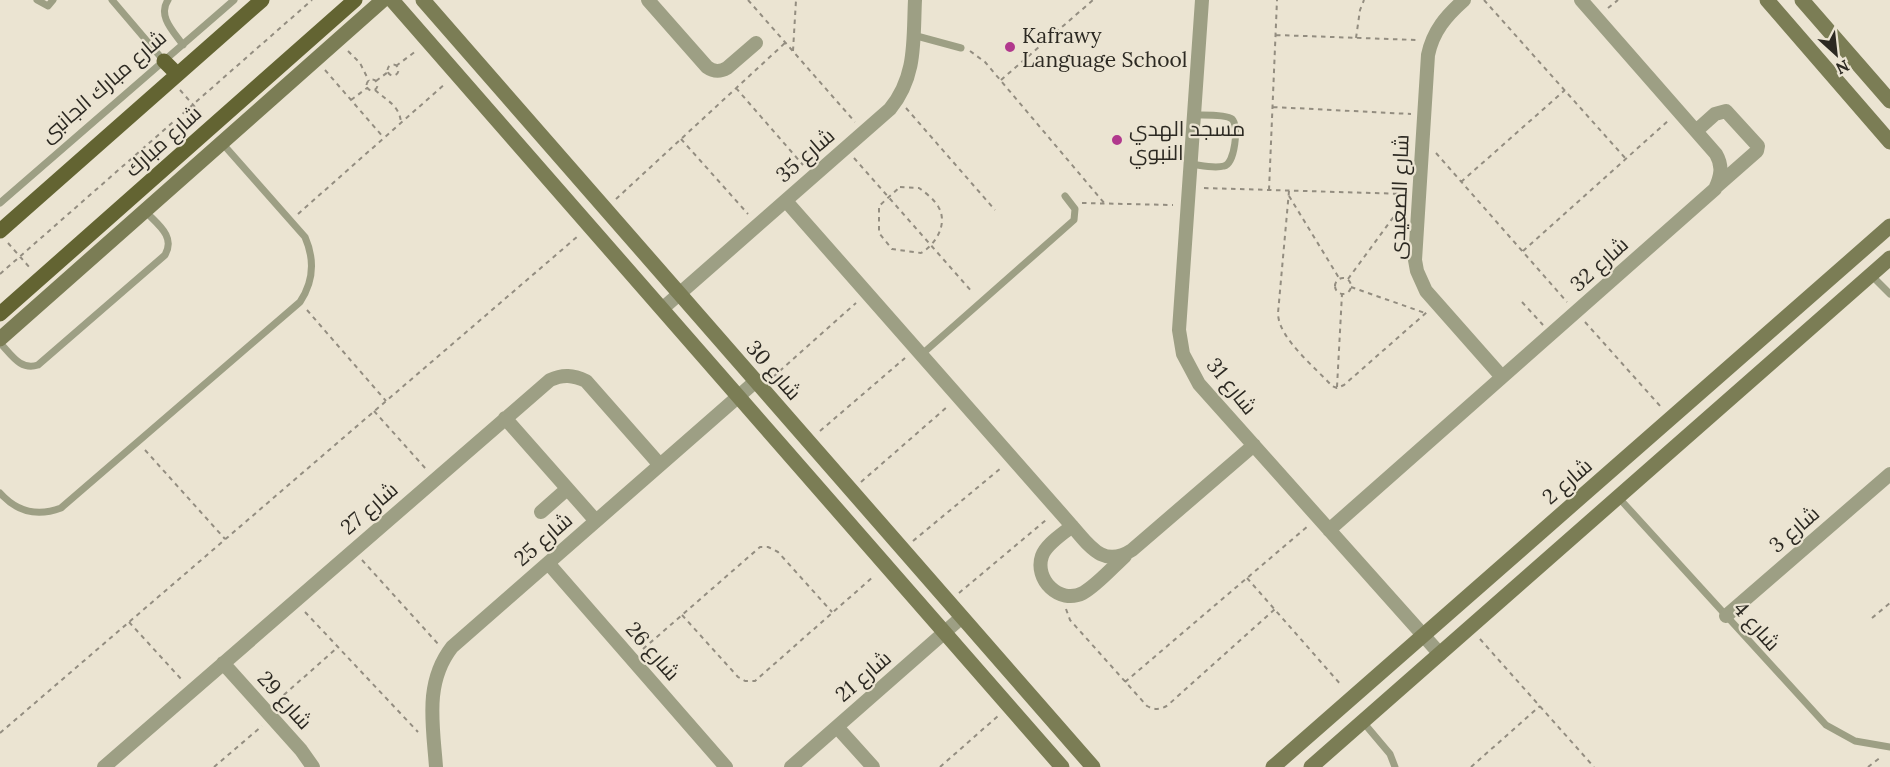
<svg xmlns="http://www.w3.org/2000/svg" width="1890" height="767" viewBox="0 0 1890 767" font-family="Lora,Cairo,serif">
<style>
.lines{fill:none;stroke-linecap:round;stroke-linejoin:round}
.path{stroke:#938d80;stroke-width:2;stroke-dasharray:4.5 4.5;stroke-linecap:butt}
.lane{stroke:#9d9f84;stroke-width:7}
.street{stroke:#9d9f84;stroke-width:14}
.secondary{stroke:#7b7d55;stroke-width:15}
.primary{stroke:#636432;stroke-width:15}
.poi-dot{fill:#b1388d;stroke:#ebe4d2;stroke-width:2}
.labels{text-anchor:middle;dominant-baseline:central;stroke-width:4.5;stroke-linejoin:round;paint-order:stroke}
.poi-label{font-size:21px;fill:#2c2922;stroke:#ebe4d2;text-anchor:start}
.street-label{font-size:21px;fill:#2c2922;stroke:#ebe4d2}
</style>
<rect width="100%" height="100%" fill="#ebe4d2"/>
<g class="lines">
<path class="path" d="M748 0 855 122
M1484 0 1626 159
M1608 8 1618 0
M1276 35 1417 40
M1356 38 1360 10 1364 0
M348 51 360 63 369 81
M793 51 796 0
M970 51 985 62 1105 204
M387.5 70a5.5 5.5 0 1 1 11 0a5.5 5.5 0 1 1-11 0Z
M396 66 416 51
M325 70 384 138
M366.5 85a5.5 5.5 0 1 1 11 0a5.5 5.5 0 1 1-11 0Z
M1001 80 1093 0
M376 81 388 72
M736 88 803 165
M180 90 202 115
M375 90C387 101 399 105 401 122
M351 100 367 88
M1273 107 1411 114
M906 108 995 210
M681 139 748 214
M1436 153 1567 302
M854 158 973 293
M1461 182 1565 90
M900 187 919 188C926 193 935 200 939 208 948 225 935 245 921 253L892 249 879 233V206Z
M1204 188 1405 194
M1269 190 1277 0
M1289 191 1278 313C1278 338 1315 367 1332 386L1337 388 1344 385 1427 312
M1289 196 1339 278
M616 199 785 43
M1082 203 1173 205
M298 214 446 83
M8 243 30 268
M1523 251 1668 121
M0 274 312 0
M1335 286a8 8 0 1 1 16 0a8 8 0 1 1-16 0Z
M1348 279 1403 204
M1351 287 1425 313
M1522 302 1543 325
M307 310 386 401
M1585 322 1661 407
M773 377 856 303
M1337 387 1342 294
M374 411 426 469
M820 431 905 358
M145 450 225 539
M861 482 947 407
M913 541 1001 468
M362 560 439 645
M1247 578 1342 686
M959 593 1046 520
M1066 609 1070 620 1147 706C1154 710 1161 710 1168 705L1275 609
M305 612 418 732
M682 615 738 677 745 681H755L874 576
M1872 618 1890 603
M129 622 182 680
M1480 639 1594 767
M643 649 760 547H768L778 552 832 612
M1125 682 1308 526
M277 701 338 647
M0 733 578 236
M214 767 262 726
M940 767 998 716
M1471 767 1540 706
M1868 767 1881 757"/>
<path class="lane" d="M37 0 48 6 53 0
M112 0 164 61
M168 0C157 16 174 32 183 45
M913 35 961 48
M1190 164C1200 165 1214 169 1224 166 1235 164 1239 125 1232 119 1226 114 1202 115 1194 115
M0 203 234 0
M1871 275 1890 294
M0 343C11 354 20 371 38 365L165 255C176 236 157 224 145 211
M921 355 1074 220 1075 209 1065 196
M0 493C17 512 37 517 61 508L300 302C314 281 315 260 305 237L222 143
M1618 497 1826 725 1855 741 1890 747
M1363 722 1390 754 1395 767"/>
<path class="street" d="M648 0 707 67C714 72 720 72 727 68L756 43
M1202 0 1179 330 1183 354 1199 384 1440 654
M1464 0C1446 16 1433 31 1428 55L1415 260 1417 271 1426 291 1502 377
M1696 131 1715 114 1726 111 1758 146 1757 151 1716 187
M786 201 1072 526C1089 545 1103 569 1132 550L1254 445
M662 309 890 109C917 76 913 40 915 0
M505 418 596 521
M541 512 567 489
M1072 526C1063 534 1046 544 1042 556 1034 579 1059 605 1083 593 1097 585 1113 567 1125 556
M1329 530 1715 189C1721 176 1723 166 1716 154L1581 0
M548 563 726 767
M1726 616 1890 474
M223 663 301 750 313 767
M837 727 873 767
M104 767 550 380C563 374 573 375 586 381L660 465
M436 767C433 725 424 683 452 647L756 381
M791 767 962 617"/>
<path class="secondary" d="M392 0 1062 767
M423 0 1093 767
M1767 0 1890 142
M1802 0 1890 101
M0 339 383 0
M1273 767 1890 226
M1311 767 1890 258"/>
<path class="primary" d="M164 61 177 74
M0 231 262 0
M0 314 355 0"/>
</g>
<g class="poi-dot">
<circle cx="1010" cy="47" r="6"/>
<circle cx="1117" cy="140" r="6"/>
</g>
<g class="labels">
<g class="poi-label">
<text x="1022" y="35">Kafrawy<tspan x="1022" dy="24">Language School</tspan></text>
<text x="1129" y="128">مسجد الهدي<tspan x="1129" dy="24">النبوي</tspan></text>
</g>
<g class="street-label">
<text transform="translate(103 86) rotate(-41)">شارع مبارك الجانبى</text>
<text transform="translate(163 141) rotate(-42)">شارع مبارك</text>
<text transform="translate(805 155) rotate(-41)">شارع 35</text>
<text transform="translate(1399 197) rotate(-88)">شارع الصعيدى</text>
<text transform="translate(1599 264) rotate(-42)">شارع 32</text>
<text transform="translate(774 370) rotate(49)">شارع 30</text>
<text transform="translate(1232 386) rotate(51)">شارع 31</text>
<text transform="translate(1567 481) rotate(-41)">شارع 2</text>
<text transform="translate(369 508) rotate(-41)">شارع 27</text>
<text transform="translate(1794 529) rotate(-41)">شارع 3</text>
<text transform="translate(543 539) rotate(-41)">شارع 25</text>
<text transform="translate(1757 626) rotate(48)">شارع 4</text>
<text transform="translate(653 651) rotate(49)">شارع 26</text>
<text transform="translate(863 676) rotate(-41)">شارع 21</text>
<text transform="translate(285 700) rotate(48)">شارع 29</text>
</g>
</g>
<g transform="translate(1836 54) rotate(153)" stroke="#ebe4d2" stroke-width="4.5" paint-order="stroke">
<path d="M0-4.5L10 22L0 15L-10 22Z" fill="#2c2922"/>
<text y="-9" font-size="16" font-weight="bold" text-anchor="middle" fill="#2c2922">N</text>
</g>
</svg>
